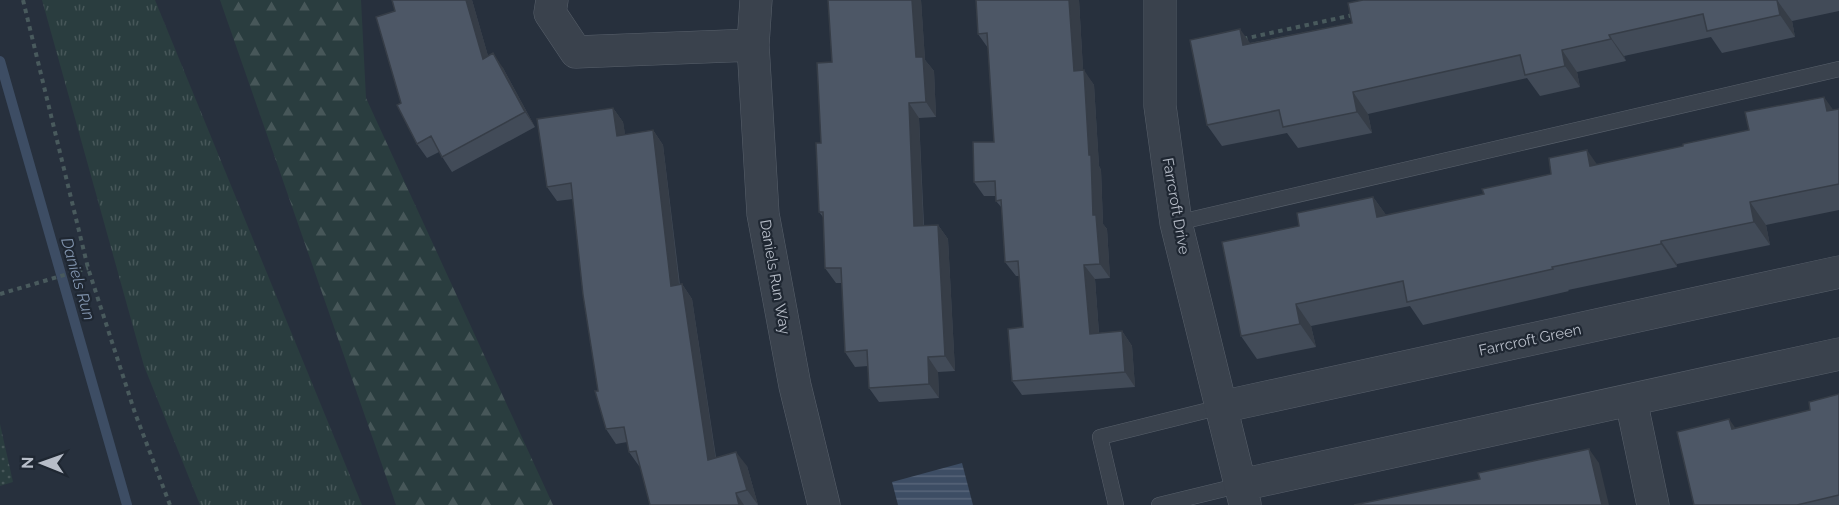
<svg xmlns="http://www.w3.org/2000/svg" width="1839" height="505" viewBox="0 0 1839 505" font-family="Raleway,sans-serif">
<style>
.grass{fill:url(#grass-dots)}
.forest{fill:url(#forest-firs)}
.park{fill:url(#park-tufts)}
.water{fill:url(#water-rules)}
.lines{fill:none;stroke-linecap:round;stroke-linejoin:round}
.stream{stroke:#3d4d64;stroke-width:10}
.lane-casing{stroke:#58606b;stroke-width:16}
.street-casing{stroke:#58606b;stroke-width:33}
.path{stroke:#495a5d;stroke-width:4;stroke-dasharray:4.5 4.5;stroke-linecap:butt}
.lane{stroke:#3a424d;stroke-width:15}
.street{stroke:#3a424d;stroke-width:32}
.wall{fill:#424b58}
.shaded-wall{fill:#363d47}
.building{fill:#4d5766;stroke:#363d47;stroke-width:1.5}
.labels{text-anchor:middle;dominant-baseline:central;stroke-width:4.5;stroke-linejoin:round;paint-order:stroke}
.street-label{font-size:15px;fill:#b7bdc8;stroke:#1f2732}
.water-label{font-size:16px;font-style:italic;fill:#8093ad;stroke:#1f2732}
</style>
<defs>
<pattern id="grass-dots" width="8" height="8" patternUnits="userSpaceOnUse" patternTransform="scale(1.5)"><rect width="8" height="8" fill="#2a3d3f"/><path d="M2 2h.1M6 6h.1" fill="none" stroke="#475759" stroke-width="1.8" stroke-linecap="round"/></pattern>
<pattern id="forest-firs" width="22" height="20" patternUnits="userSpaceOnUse" patternTransform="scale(1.5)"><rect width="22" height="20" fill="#2a3d3f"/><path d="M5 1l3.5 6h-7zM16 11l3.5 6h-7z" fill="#475759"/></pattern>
<pattern id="park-tufts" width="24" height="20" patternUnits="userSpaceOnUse" patternTransform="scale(1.5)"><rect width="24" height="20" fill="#2a3d3f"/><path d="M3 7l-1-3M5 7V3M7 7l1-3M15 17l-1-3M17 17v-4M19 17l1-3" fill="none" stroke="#475759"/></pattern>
<pattern id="water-rules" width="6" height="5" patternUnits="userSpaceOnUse" patternTransform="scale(1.5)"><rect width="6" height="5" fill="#3d4d64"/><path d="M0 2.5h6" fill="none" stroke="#576579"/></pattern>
</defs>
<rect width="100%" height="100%" fill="#27303d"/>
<path class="grass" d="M0 424 13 482 0 486Z"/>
<path class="forest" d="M220 0H361L366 98 553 505H396Z"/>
<path class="park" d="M42 0H155L362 505H200L144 366Z"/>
<path class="water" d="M962 463 973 505H898L892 482Z"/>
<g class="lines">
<path class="stream" d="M0 61 127 505"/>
<defs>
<path id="lane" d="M1176 223 1839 69
M1116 505 1100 437 1221 407
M1159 505 1241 485"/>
<path id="street" d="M552 0 550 13 576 52 753 45
M756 0 753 45 763 214 795 386 824 505
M1160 0V106L1176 223 1245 504
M1631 400 1653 505
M1221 407 1839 272
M1241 485 1839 354"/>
</defs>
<use href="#lane" class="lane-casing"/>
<use href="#street" class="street-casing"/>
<path class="path" d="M23 0 88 268 135 413 170 505
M1243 39 1353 15
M0 294 88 268"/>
<use href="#lane" class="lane"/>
<use href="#street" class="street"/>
</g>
<path class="wall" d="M392 0H472L488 56 503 68 535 127 452 172 439 152 427 158 417 144 401 103 395 11Z
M828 0H921L925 60 934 71 936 117 919 118 924 225H938L948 239 955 371 938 372 939 398 879 402 869 388 868 366 855 367 845 352 842 283H836L825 268 823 217 819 212 821 143 832 62Z
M1079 0 1083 70 1094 85 1099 166 1101 170 1103 224 1107 229 1110 278 1095 279 1099 333 1122 331 1132 346 1135 387 1022 395 1012 381 1023 327 1019 276H1016L1005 262 1002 208 996 201V196H984L974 182 994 142 988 48 978 34Z
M1363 0H1839V11L1792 21 1795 37 1722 53 1711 37 1624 56 1626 61 1577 72 1580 87 1540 96 1527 78 1368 114 1372 133 1298 148 1287 133 1222 146 1207 125 1250 43 1352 23Z
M613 108 623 122 625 135 653 130 663 145 680 285 682 284 692 299 716 457 747 466 758 505H650L640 466H639L629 452 627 442 616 444 606 429 598 391 573 199 557 201 547 187Z
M1839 109V210L1766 225 1770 245 1677 264V267L1568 290 1569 291 1423 325 1410 306 1311 326 1316 347 1257 359 1241 336 1299 226 1373 197 1386 215 1484 194 1597 165 1683 146Z
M1839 394V505H1694L1810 410Z"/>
<path class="shaded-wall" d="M466 0H472L493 73 483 59Z
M912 0H921L925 60 934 71 936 117 926 102 916 57Z
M1069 0H1079L1084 86 1074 71Z
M1777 0 1792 21 1795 37 1780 15Z
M1240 29 1256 51 1243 45Z
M1609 35 1624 56 1626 61 1611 39Z
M1562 50 1577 72 1580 87 1565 66Z
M493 53 503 68 535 127 525 112Z
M1084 70 1094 85 1099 166 1101 170 1103 224 1107 229 1110 278 1100 264 1093 215Z
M1353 92 1368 114 1372 133 1357 112Z
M1824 97 1839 118 1827 111Z
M909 103 919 118 924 240 914 226Z
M613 108 623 122 628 151 617 136Z
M653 130 663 145 681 301 671 286Z
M1587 150 1603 173 1590 166Z
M1373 197 1389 219 1377 217Z
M1750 202 1766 225 1770 245 1754 222Z
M938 225 948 239 955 371 945 356Z
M1661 241 1677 264V267L1661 244Z
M1084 265 1095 279 1100 348 1090 334Z
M682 284 692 299 718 474 708 460Z
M1296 304 1311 326 1316 347 1300 324Z
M1122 331 1132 346 1135 387 1125 372Z
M928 357 938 372 939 398 929 384Z
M1729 419 1739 433 1732 429Z
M1589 449 1599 463 1609 505H1602Z
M736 452 747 466 758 505 747 490Z
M736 493 744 505H739Z"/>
<path class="building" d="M392 0H466L483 59 493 53 525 112 442 157 431 136 417 144 397 105 401 103 376 17 395 11Z
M828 0H912L916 57H923L926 102 909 103 914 226 938 225 945 356 928 357 929 384 869 388 867 350 845 352 841 268H825L823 212H819L816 143H821L817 63 832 62Z
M976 0H1069L1074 71 1084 70 1089 155H1091L1093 215H1096L1100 264 1084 265 1090 334 1122 331 1125 372 1012 381 1008 329 1023 327 1018 261 1005 262 1001 200 996 201 995 181 974 182 973 142H994L987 33 978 34Z
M1363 0H1777L1780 15 1707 31 1703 14 1609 35 1611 39 1562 50 1565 66 1525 75 1520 55 1353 92 1357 112 1283 127 1279 110 1207 125 1190 40 1240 29 1243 45 1352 23 1348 3Z
M1824 97 1827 111 1839 109V184L1750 202 1754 222 1661 241V244L1552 267 1553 269 1407 302 1403 281 1296 304 1300 324 1241 336 1222 242 1299 226 1297 213 1373 197 1377 217 1484 194 1482 189 1551 174 1549 158 1587 150 1590 166 1683 146V144L1749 130 1745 112Z
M613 108 617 136 653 130 671 286 682 284 708 460 736 452 747 490 736 493 739 505H650L636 451 629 452 624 427 606 429 595 391H598L583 295 571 183 547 187 537 119Z
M1839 394V495L1797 505H1694L1677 432 1729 419 1732 429 1810 410 1809 402Z
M1589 449 1602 505H1354L1480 479 1478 473Z"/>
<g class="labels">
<g class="street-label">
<text transform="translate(1176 206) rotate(80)">Farrcroft Drive</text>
<text transform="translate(775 277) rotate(80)">Daniels Run Way</text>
<text transform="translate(1530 340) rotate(-12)">Farrcroft Green</text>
</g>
<g class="water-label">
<text transform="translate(78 279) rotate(74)">Daniels Run</text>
</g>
</g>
<g transform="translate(42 463) rotate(271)" stroke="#1f2732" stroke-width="4.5" paint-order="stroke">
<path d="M0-4.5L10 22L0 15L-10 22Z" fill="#b7bdc8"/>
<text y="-9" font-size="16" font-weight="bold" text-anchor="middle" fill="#b7bdc8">N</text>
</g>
</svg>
